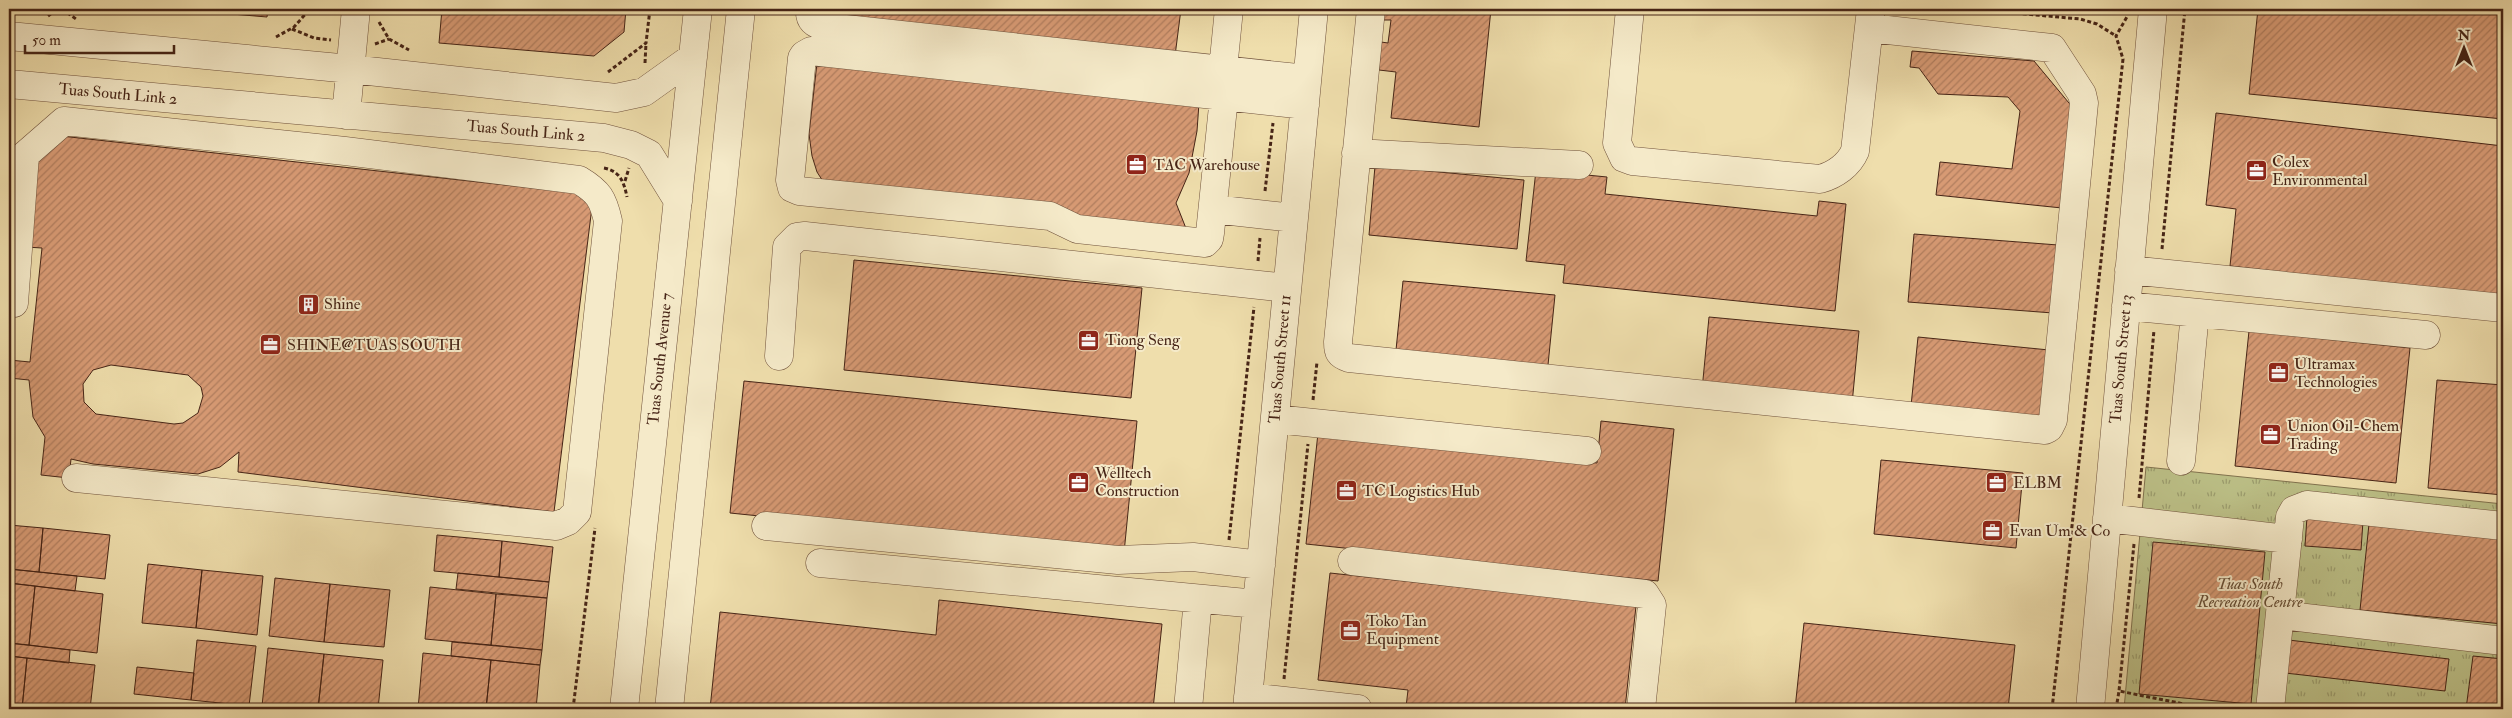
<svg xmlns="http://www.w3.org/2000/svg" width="2512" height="718" viewBox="0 0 2512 718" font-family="'IM FELL Double Pica',serif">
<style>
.park{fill:url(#park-tufts);stroke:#81724e}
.building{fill:url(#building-hatch);stroke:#462416;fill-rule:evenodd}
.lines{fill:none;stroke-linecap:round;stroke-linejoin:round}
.minor-casing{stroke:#70523c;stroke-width:29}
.path{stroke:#462416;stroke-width:3;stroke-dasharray:4 2.5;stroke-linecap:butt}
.minor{stroke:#f5eac9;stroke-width:28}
.labels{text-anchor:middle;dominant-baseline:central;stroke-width:4;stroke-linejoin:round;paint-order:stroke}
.street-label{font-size:16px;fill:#462416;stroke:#f5eac9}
.poi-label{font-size:16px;fill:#462416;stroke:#f5eac9;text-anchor:start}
.park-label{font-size:16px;font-style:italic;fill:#644b32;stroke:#f5eac9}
</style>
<defs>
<pattern id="park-tufts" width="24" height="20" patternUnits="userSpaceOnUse" patternTransform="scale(1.25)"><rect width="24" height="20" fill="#bcc087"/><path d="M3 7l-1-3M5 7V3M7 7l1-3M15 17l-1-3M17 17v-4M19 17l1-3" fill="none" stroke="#9b9c6d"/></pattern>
<pattern id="building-hatch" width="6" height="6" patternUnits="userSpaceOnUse" patternTransform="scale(1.25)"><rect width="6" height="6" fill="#d79a74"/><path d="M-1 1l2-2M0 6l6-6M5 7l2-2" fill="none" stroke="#b07d5e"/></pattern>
</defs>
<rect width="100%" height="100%" fill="#efdeac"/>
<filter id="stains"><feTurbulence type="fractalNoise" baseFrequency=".004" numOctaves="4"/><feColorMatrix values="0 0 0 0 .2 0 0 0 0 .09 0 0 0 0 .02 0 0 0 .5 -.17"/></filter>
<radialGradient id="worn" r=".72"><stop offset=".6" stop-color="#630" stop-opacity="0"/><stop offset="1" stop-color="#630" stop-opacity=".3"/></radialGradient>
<path class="park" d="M2146 467 2503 504V709H2124Z"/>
<path class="building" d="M173 9H268L267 17Z
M442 9H626L624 32 594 56 439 43Z
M824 9H1181L1175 56 823 15Z
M1383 9H1491L1479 127 1391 118 1396 72 1379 70 1381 42 1388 43 1391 20H1382Z
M2258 9H2503V119L2249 94Z
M1912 51 2034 61 2074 109 2062 208 1936 195 1940 162 2012 169 2020 111 2008 97 1938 94 1919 68 1910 67Z
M817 63 1199 103 1197 131 1189 173 1176 203 1189 236 1090 228 826 186 817 172 812 156 809 134Z
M2216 113 2503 146V297L2230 266 2236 209 2206 205Z
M61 136 578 193 592 207 554 512 238 472 239 452 220 467 198 474 93 464 71 459 69 478 41 475 45 437 33 417 29 380 9 378V360L30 362 42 248 26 247 36 157ZM111 365 188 375 201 387 203 396 198 413 183 423 174 424 96 414 84 402 83 384 93 370Z
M1375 166 1524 180 1517 249 1369 235Z
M1536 170 1607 177 1605 194 1817 216 1819 201 1846 204 1835 311 1563 283 1565 265 1526 261Z
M1914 234 2058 245 2053 313 1908 302Z
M854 260 1142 288 1131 398 844 370Z
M1403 281 1555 295 1548 365 1396 350Z
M1709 317 1859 331 1852 404 1702 390Z
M2249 331 2410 348 2396 483 2235 466Z
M1918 337 2049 350 2043 419 1911 406Z
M2437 380 2503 385V495L2428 488Z
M744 381 1137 421 1124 553 730 513Z
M1601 421 1674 429 1658 581 1306 544 1318 433 1597 463Z
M1881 460 2023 473 2016 548 1874 534Z
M2307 517 2363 521 2361 550 2305 546Z
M2369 524 2503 537V624L2360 610Z
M9 525 43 528 39 572 9 569Z
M43 528 110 535 105 579 39 572Z
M437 535 502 541 499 577 434 571Z
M502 541 553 547 549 582 499 577Z
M2153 542 2265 552 2251 704 2139 694Z
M148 564 202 570 196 628 142 623Z
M9 569 77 576 75 591 9 583Z
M202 570 263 576 257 635 196 628Z
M458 573 549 582 547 598 456 589Z
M1330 573 1636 606 1625 709H1427L1406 707 1408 690 1318 680Z
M275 578 330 584 324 642 269 636Z
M9 583 35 586 29 645 9 643Z
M330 584 390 590 384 647 324 642Z
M35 586 103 594 97 653 29 645Z
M430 587 496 594 491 645 425 639Z
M496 594 547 598 542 650 491 645Z
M939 600 1162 624 1153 709H710L720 612 936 635Z
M1804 623 2015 645 2008 709H1795Z
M2280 639 2449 659 2445 691 2276 672Z
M197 640 256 646 249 706 191 700Z
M452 642 542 650 540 665 451 656Z
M9 643 70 650 69 663 9 656Z
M268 648 324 654 318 709 262 706Z
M423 653 491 660 486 709H418Z
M324 654 383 660 378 709H318Z
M9 656 27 658 22 709H9Z
M2473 656 2503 659V709H2466Z
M27 658 95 665 90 709H22Z
M491 660 540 665 536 709H486Z
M137 667 194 673 191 700 134 694Z
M134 706 169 709H134Z"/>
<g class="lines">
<defs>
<path id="minor" d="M810 9C809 21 816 25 827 27L1307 79
M1371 9 1338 342C1338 352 1339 355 1349 358L2045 430 2049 428 2053 420 2084 103 2082 94 2052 48 1869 28
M1630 9 1617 143 1624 158 1632 161 1820 179C1835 175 1849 165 1855 151L1871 9
M9 36 350 69 616 98 644 92 693 57
M1223 69 1229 9
M9 84 604 138 631 145 649 154 678 201
M1224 97 1210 233 1209 239 1205 243 1077 229 1050 216 799 191 792 188 790 180 802 58 804 55 811 51 1305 105
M346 115 356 9
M1356 153 1579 165
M1213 209 1294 218
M2129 270 2503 308
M9 303H14L25 155 64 121 345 151 579 180C599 192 603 199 608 221L577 512 568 521 556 526 76 478
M2126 306 2426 335
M779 356 787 247 797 237 805 236 1287 288
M1275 419 1587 451
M2181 461 2195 313
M2107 518 2288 539
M766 526 1118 560 1193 557 1261 565
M1352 561 1645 594 1652 605 1641 709
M820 563 1257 604
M2280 615 2503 641
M1248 697 1358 709
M624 709 698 9
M669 709 741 9
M1188 709 1198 599
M1247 709 1314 9
M2090 709 2153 9
M2270 709 2290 517 2294 510 2307 505 2503 526"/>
</defs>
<use href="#minor" class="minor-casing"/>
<path class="path" d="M62 9 76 19
M1971 9 2080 19 2097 24 2116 36
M48 16 57 9
M379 22 389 39 409 50
M292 29 314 38 331 40
M276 37 294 27 310 9
M375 44 389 39
M645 63 646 43
M608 72 646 43 650 9
M604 168C620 171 624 182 627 197
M625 181 629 168
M1265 191 1273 123
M2162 249 2185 9
M1258 261 1260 238
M1313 400 1317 362
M2139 498 2154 330
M1229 540 1254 307
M2134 544 2119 691 2184 704
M1284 679 1308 444
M573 709 595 528
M2052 709 2123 59 2116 36 2128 15
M2116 709 2119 691"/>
<use href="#minor" class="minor"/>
</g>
<defs>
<symbol id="office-square" viewBox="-11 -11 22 22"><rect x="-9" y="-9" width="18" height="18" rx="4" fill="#8f2418" stroke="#f5eac9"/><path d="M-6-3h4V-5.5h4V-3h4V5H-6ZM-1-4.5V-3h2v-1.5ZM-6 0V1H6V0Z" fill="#fff"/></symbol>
<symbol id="building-square" viewBox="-11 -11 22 22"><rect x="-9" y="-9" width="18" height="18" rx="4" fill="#8f2418" stroke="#f5eac9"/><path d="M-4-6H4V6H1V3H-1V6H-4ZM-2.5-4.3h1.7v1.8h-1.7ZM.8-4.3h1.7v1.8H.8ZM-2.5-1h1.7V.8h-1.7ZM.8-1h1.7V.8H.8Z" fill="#fff"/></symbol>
</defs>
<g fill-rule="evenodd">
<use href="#office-square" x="1124" y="152" width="25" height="25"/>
<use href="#office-square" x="2244" y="158" width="25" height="25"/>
<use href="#building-square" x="296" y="292" width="25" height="25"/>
<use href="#office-square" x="1076" y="328" width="25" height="25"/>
<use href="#office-square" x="258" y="332" width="25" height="25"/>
<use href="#office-square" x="2266" y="360" width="25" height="25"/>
<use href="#office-square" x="2258" y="422" width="25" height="25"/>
<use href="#office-square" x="1066" y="470" width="25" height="25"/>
<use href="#office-square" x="1984" y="470" width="25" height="25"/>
<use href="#office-square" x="1334" y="478" width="25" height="25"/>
<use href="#office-square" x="1980" y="518" width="25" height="25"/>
<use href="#office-square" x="1338" y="618" width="25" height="25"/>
</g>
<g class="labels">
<g class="street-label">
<text transform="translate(118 94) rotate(5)">Tuas South Link 2</text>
<text transform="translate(526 131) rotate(5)">Tuas South Link 2</text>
<text transform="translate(660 359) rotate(-84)">Tuas South Avenue 7</text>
<text transform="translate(1280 359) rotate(-85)">Tuas South Street 11</text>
<text transform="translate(2121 359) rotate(-85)">Tuas South Street 13</text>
</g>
<g class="poi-label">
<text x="2272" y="162">Colex<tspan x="2272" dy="18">Environmental</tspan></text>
<text x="1153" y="165">TAC Warehouse</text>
<text x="324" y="304">Shine</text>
<text x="1105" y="340">Tiong Seng</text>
<text x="287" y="345">SHINE@TUAS SOUTH</text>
<text x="2294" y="364">Ultramax<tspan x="2294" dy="18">Technologies</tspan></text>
<text x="2287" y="426">Union Oil-Chem<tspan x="2287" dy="18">Trading</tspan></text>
<text x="1095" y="473">Welltech<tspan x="1095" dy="18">Construction</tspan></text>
<text x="2013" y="483">ELBM</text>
<text x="1362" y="491">TC Logistics Hub</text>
<text x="2009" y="531">Evan Um &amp; Co</text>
<text x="1366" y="621">Toko Tan<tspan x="1366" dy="18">Equipment</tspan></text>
</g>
<g class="park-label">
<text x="2250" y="584">Tuas South<tspan x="2250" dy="18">Recreation Centre</tspan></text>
</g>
</g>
<rect width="2512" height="718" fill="none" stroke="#efdeac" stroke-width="30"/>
<rect x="10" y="10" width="2492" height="698" fill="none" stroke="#462416" stroke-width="2.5"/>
<rect x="15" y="15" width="2482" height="688" fill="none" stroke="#462416"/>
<g transform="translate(2464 48)" stroke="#f5eac9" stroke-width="4" paint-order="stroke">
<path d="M0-4L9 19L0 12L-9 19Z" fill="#462416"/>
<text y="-8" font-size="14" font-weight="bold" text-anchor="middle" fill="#462416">N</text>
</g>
<path d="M25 45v8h149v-8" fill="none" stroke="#462416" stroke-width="2.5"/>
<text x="32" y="45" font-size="15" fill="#462416" stroke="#f5eac9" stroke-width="4" paint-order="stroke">50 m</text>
<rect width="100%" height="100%" filter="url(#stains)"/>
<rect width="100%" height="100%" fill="url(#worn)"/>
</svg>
